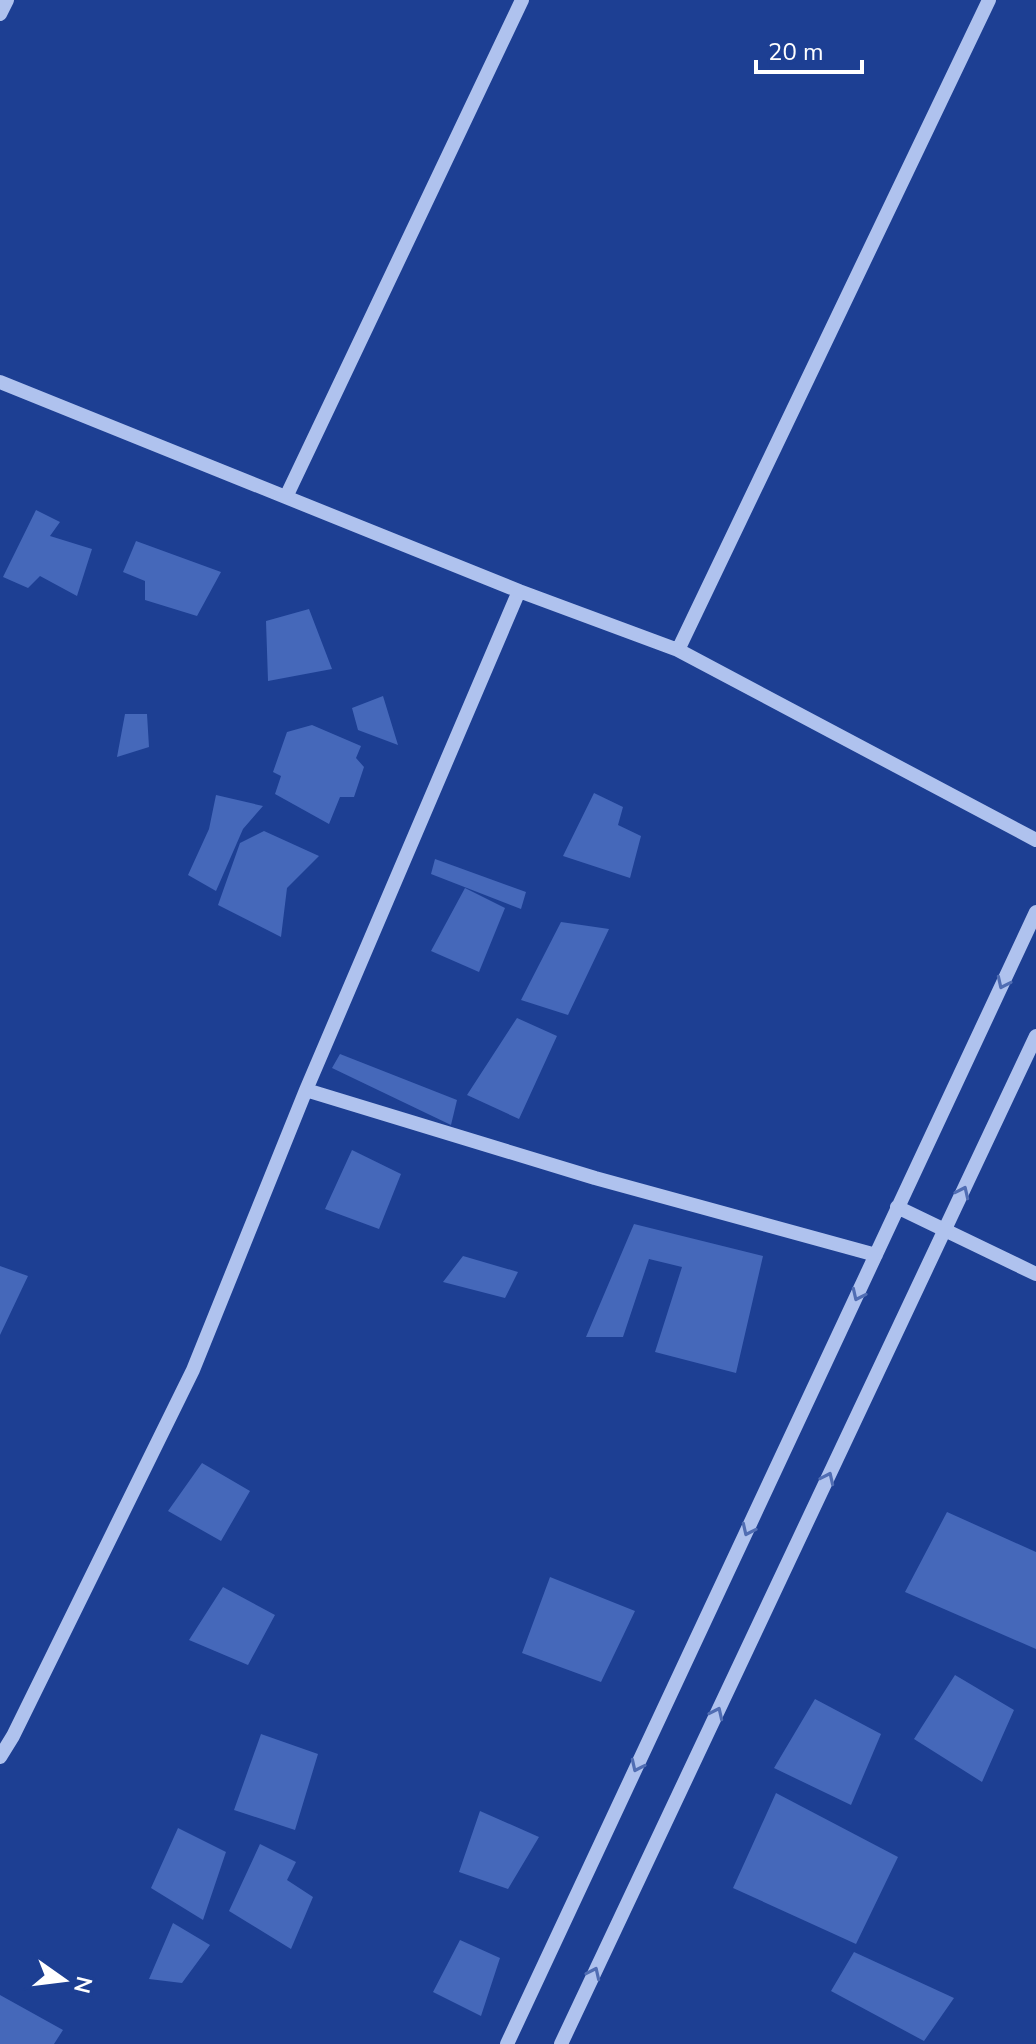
<svg xmlns="http://www.w3.org/2000/svg" width="1036" height="2044" viewBox="0 0 1036 2044" font-family="'Nunito Sans',sans-serif">
<style>
.building{fill:#4568ba}
.lines{fill:none;stroke-linecap:round;stroke-linejoin:round}
.minor{stroke:#afc2ee;stroke-width:14}
.oneway{stroke:#506db3}
</style>
<rect width="100%" height="100%" fill="#1d3f93"/>
<path class="building" d="M36 510 60 522 50 536 92 549 77 596 40 576 28 588 3 577Z
M136 541 221 572 197 616 145 600V581L123 572Z
M309 609 332 669 268 681 266 621Z
M383 696 398 745 358 730 352 708Z
M125 714H147L149 747 117 757Z
M312 725 361 746 356 758 364 767 354 797H340L329 824 275 794 281 776 273 772 287 732Z
M594 793 623 807 618 825 641 836 630 878 563 856Z
M216 795 263 806 243 829 216 891 188 875 209 829Z
M264 831 319 856 287 888 281 937 218 905 240 843Z
M435 859 526 892 521 909 431 874Z
M465 888 505 908 479 972 431 951Z
M561 922 609 929 568 1015 521 1000Z
M517 1018 557 1036 519 1119 467 1095Z
M340 1054 457 1100 451 1125 332 1068Z
M352 1150 401 1174 379 1229 325 1209Z
M634 1224 763 1256 736 1373 655 1352 682 1267 649 1259 623 1337H586Z
M463 1256 518 1272 505 1298 443 1282Z
M0 1266 28 1276 0 1335Z
M202 1463 250 1491 221 1541 168 1511Z
M947 1512 1036 1552V1649L905 1592Z
M550 1577 635 1611 601 1682 522 1653Z
M223 1587 275 1615 248 1665 189 1640Z
M955 1675 1014 1710 982 1782 914 1739Z
M815 1699 881 1734 851 1805 774 1768Z
M261 1734 318 1754 295 1830 234 1810Z
M776 1793 898 1857 856 1944 733 1888Z
M480 1811 539 1837 508 1889 459 1872Z
M178 1828 226 1852 203 1920 151 1888Z
M260 1844 296 1862 287 1880 313 1897 291 1949 229 1911Z
M173 1923 210 1945 182 1983 149 1979Z
M460 1940 500 1958 481 2016 433 1992Z
M854 1952 954 1998 924 2041 831 1991Z
M0 1995 63 2030 54 2044H0Z"/>
<g class="lines">
<path class="minor" d="M0 14 7 0
M0 382 519 591 678 650 1036 840
M286 497 522 0
M678 650 989 0
M306 1090 595 1178 876 1255
M897 1207 1036 1274
M0 1757 13 1736 193 1370 306 1090 519 591
M507 2044 1036 912
M561 2044 1036 1036"/>
</g>
<defs><path id="oneway-chevron" d="M-2-3.5L2.5 0L-2 3.5" fill="none" stroke-width="1.6" stroke-linecap="round" stroke-linejoin="round" transform="scale(2)"/></defs>
<g class="oneway">
<use href="#oneway-chevron" transform="translate(1003 983) rotate(115)"/>
<use href="#oneway-chevron" transform="translate(963 1192) rotate(-65)"/>
<use href="#oneway-chevron" transform="translate(858 1295) rotate(115)"/>
<use href="#oneway-chevron" transform="translate(828 1478) rotate(-65)"/>
<use href="#oneway-chevron" transform="translate(748 1530) rotate(115)"/>
<use href="#oneway-chevron" transform="translate(717 1713) rotate(-65)"/>
<use href="#oneway-chevron" transform="translate(637 1766) rotate(115)"/>
<use href="#oneway-chevron" transform="translate(594 1973) rotate(-65)"/>
</g>
<g transform="translate(64 1980) rotate(104)" stroke="#1d3f93" stroke-width="6" paint-order="stroke">
<path d="M0-6L14 30L0 20L-14 30Z" fill="#ffffff"/>
<text y="-12" font-size="22" font-weight="bold" text-anchor="middle" fill="#ffffff">N</text>
</g>
<path d="M756 60v12h106v-12" fill="none" stroke="#ffffff" stroke-width="4"/>
<text x="768" y="60" font-size="24" fill="#ffffff" stroke="#1d3f93" stroke-width="6" paint-order="stroke">20 m</text>
</svg>
